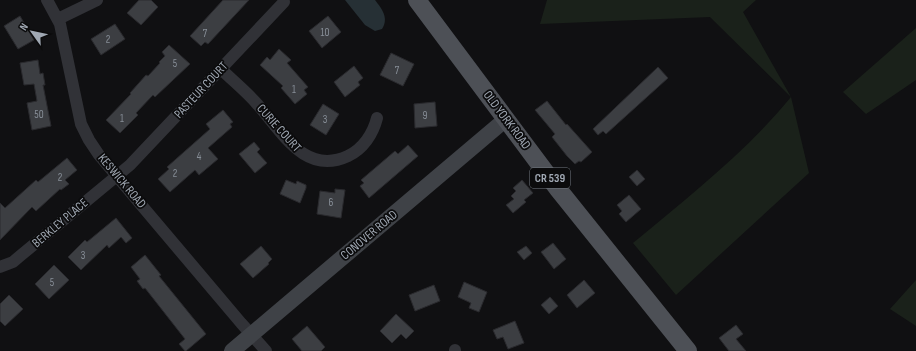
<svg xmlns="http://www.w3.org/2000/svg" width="916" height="351" viewBox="0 0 916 351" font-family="'Sofia Sans Condensed',sans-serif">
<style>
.green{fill:#1a211a}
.water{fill:#263035}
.building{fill:#3c3e42;stroke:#2a2a2e}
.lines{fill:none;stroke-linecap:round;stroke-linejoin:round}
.street{stroke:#313237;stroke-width:12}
.secondary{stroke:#3f4247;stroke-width:16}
.primary{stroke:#4d5056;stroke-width:18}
.labels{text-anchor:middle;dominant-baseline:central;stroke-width:3.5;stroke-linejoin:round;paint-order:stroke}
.number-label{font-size:11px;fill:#878e97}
.shield{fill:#0b0b0c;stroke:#737981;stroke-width:1}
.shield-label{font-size:12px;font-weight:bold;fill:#a0a8b3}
.street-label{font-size:13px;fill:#a0a8b3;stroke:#0b0b0c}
</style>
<rect width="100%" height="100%" fill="#101012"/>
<path class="green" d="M547 0H756L743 12 791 97 809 173 676 295 633 243C688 197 746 152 791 97L710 17 540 24Z
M916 28V80L866 114 843 92Z
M916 280V326L890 309Z"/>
<path class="water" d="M345 0H375C382 9 389 18 382 29L375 31 365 25Z"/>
<path class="building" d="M139 0H151L158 7 141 25 127 13Z
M223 0H249L208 44 205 42 201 46 190 36Z
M20 16 34 40 18 49 4 26Z
M328 16 341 32 322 48 309 31Z
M115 24 125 39 101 55 91 39Z
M169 45 190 64 155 97 153 95 136 113 138 115 120 133 106 120 131 94 130 93 146 75 148 76 160 63 159 62 165 56 162 52Z
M279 49 291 60 287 63 308 87 304 90 307 94 295 104 281 88 283 86 260 65 267 57 270 60Z
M391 53 414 64 403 86 380 75Z
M38 60 40 74 43 73 45 85H43L51 126 32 130 27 103 37 101 34 84 24 85 20 63Z
M354 66 363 78 358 82 360 85 345 97 334 82Z
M658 67 668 78 606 134 603 131 598 135 593 129Z
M547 101 566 125 567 124 592 152 581 162 579 161 575 164 567 156 552 137 555 134 535 110Z
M435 102 437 126 415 128 414 104Z
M323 104 339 114 326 135 310 125Z
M223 110 233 122 230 124 232 127 208 148 218 159 199 175 195 170 170 192 158 179 169 169 167 167 210 129 206 124Z
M254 142 260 149 257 152 267 163 255 173 239 154Z
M408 145 418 156 369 198 360 186 364 183 361 180 395 151 398 154Z
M67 158 77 170 65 180 69 184 61 190 60 189 36 211 32 207 0 240V203L5 208 36 180 38 182Z
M637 170 645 179 637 186 629 177Z
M286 180 296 184 297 181 306 185V188L300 203 280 194Z
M522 180 533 193 524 200 526 202 513 213 506 205 514 199 511 196 516 191 513 188Z
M335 189 345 190 341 218 317 214 320 191 335 193Z
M629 195 641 209 626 222 619 214 622 211 617 205Z
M116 218 132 238 126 243 121 237 109 248 107 245 81 270 68 257 85 240 87 242Z
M553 243 566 259 554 269 541 252Z
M261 246 272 259 268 263 269 264 253 278 240 264Z
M526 246 532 253 524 260 517 252Z
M145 255 161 275 159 276 206 334 186 351H185L179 344 185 339 145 288 143 289 137 281 140 279 131 267Z
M54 265 69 280 49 299 35 284Z
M584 280 595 293 577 308 567 295Z
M464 282 487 292 479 312 469 308 471 303 458 297Z
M434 285 440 301 415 311 409 295Z
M9 295 23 309 5 326 0 321V304Z
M550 297 558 306 549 314 541 305Z
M396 314 414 331 406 339 401 334 392 343 380 331Z
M515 321 524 343 508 349 503 337 497 339 493 330Z
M736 325 743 334 736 339 746 351H729L719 338Z
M307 326 325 347 321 351H302L292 339Z"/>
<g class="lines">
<path class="street" d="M47 0 60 24 81 124 89 140 99 155 241 323 266 351
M58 19 97 0
M221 69C233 81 247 92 258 105 282 132 305 176 348 156 363 149 373 134 377 118
M0 267 13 262 20 256 130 165 284 2
M455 350V351"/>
<path class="secondary" d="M232 351 506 119"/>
<path class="primary" d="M417 0 558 189 688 351"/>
</g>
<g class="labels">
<g class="number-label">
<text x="325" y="32">10</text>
<text x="205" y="33">7</text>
<text x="108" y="39">2</text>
<text x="175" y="63">5</text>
<text x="397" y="70">7</text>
<text x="294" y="89">1</text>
<text x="39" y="114">50</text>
<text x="425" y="115">9</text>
<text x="122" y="118">1</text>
<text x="325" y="119">3</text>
<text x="199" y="156">4</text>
<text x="175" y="173">2</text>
<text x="60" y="177">2</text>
<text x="331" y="202">6</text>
<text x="83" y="255">3</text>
<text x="52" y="282">5</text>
</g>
<rect class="shield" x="530" y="168" width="40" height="20" rx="3"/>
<g class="shield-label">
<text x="550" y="178">CR 539</text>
</g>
<g class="street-label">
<text transform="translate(201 90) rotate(-47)">PASTEUR COURT</text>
<text transform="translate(507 120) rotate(53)">OLD YORK ROAD</text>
<text transform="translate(279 128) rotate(48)">CURIE COURT</text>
<text transform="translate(122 181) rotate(50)">KESWICK ROAD</text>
<text transform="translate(60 223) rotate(-40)">BERKLEY PLACE</text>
<text transform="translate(369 235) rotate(-40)">CONOVER ROAD</text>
</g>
</g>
<g transform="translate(32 32) rotate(303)" stroke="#0b0b0c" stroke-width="3" paint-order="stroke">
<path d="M0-3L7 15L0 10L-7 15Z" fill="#a0a8b3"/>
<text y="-6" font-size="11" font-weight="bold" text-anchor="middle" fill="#a0a8b3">N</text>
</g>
</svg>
